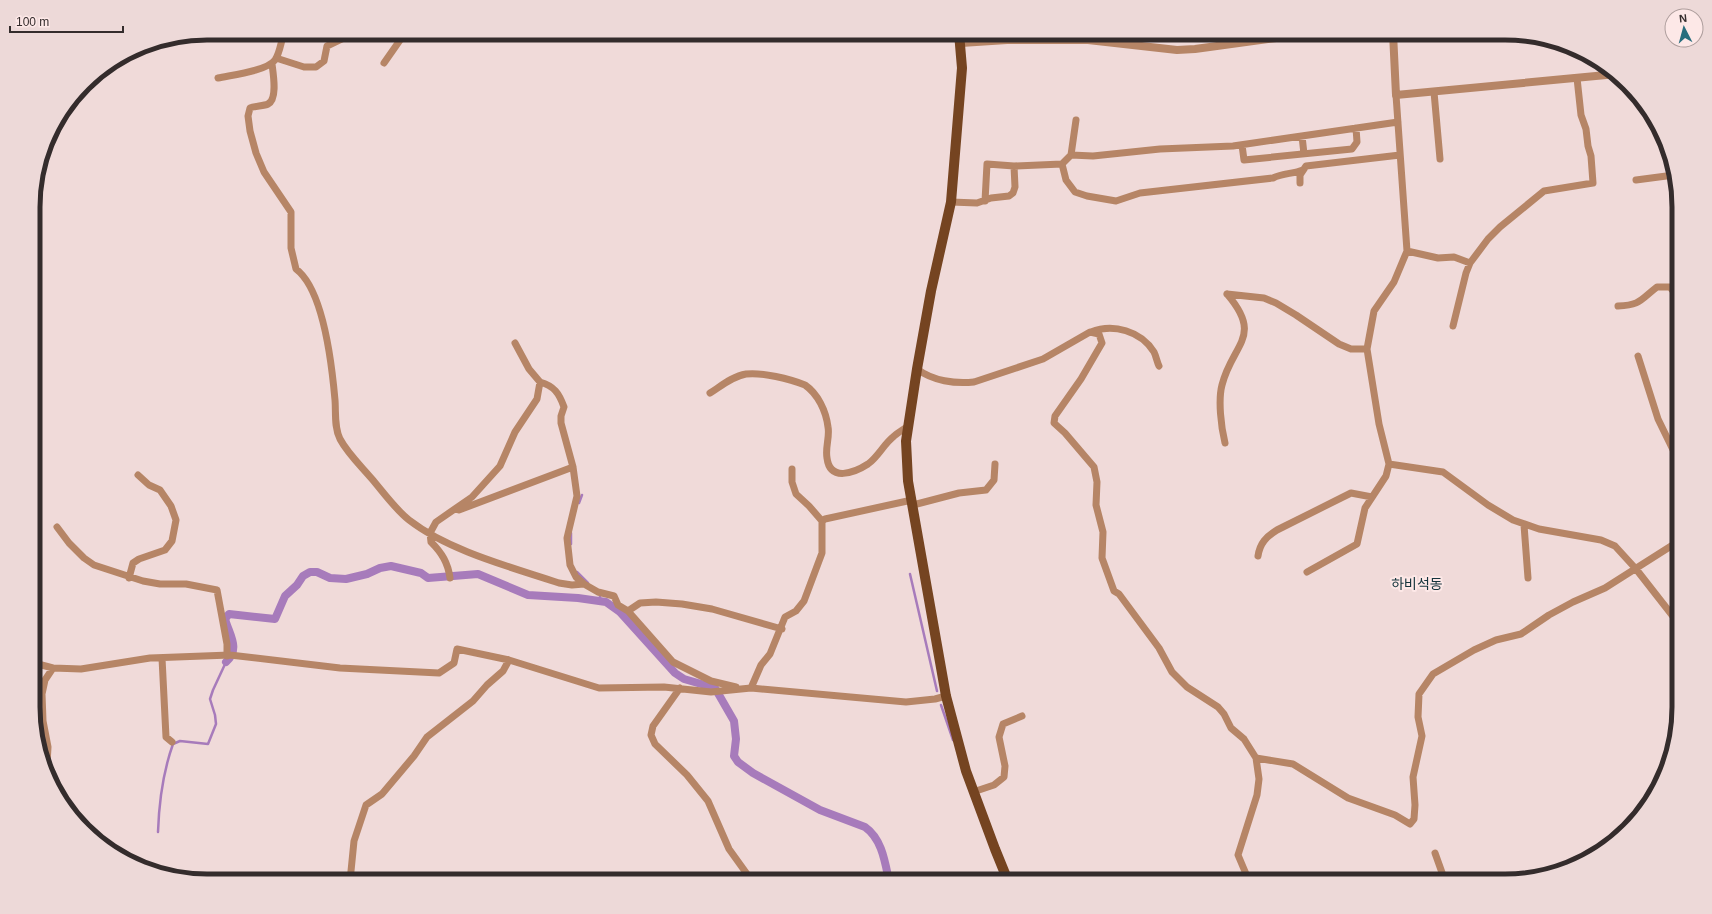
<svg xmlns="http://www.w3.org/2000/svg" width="1712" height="914" viewBox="0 0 1712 914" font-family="Helvetica,'Noto Sans KR',sans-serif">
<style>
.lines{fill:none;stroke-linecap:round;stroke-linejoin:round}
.stream{stroke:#a77bbb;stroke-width:2.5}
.canal{stroke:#a77bbb;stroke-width:8}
.minor{stroke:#b68566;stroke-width:7}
.tertiary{stroke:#b68566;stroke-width:8}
.primary{stroke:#754421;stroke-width:10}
.labels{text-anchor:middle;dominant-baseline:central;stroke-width:4;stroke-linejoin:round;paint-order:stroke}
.quarter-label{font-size:14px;fill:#14343c;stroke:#fde8e7}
.rim{fill:none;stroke:#342c2c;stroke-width:5}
</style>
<rect width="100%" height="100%" fill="#f0dad9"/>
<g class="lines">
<path class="stream" d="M579 503 582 495
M571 544V533
M577 572 588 583
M910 574 937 691
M600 601V594
M941 705 953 740
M158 832C159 802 163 772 173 744L180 741 208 744 216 724 215 715 210 699 213 690 226 662"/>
<path class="canal" d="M226 662C241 649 229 634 225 619L229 614 275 619 285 596 297 585 303 576 310 572H317L330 578 346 579 367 574 380 568 391 566 421 573 428 578 478 574 528 595 578 598 606 602 620 612 675 673 684 679 715 688 734 721 736 739 734 756 738 762 753 773 820 810 865 827C882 839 885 862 889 881"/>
<path class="minor" d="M276 58 304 67H316L324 61 327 46 354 33
M384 63 405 33
M272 64C273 73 278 99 268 104 264 106 255 106 250 108L248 116 250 131 256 153 264 172 291 212V248L296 269C324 290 332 366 335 400 336 413 334 427 340 439 348 454 362 467 372 479 383 492 396 510 409 520 449 551 511 567 559 583L572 585 584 584
M218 78C231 75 267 71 275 60 280 53 281 41 284 33
M1434 92 1440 159
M1302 136 1304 154
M1242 145 1244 160 1352 149 1357 142 1356 128
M1071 155 1093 156 1160 149 1233 146 1398 122
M1062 164 1066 180 1075 192 1087 196 1116 201 1140 193 1273 178C1283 173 1293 174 1303 170
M1636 180 1674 175
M1300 183V175L1306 166 1400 155
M985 201 987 164 1014 166 1062 164 1071 155 1076 120
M951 202 977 203 991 198 1009 196 1013 193 1015 187 1014 166
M1407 251 1438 258 1454 257 1470 263
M1227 294 1264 298 1276 303 1296 315 1339 344 1351 349H1367
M1618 306C1641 305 1640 300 1657 287H1670L1678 297
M1453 326 1466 273 1470 263 1488 239 1500 227 1544 191 1593 183 1591 156 1588 146 1586 129 1581 115 1577 78
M1091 332C1113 323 1141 331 1154 352 1156 356 1157 362 1159 366
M1638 356 1658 419 1678 460
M917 369C933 381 955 384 974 382L1043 359 1090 332 1099 334 1102 343 1081 379 1055 416 1054 423 1065 433 1094 467 1097 482 1096 505 1103 532 1102 558 1114 591 1119 594 1159 648 1172 672 1187 687 1218 707 1224 714 1231 728 1244 739 1256 758 1259 779 1257 795 1238 855 1249 881
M540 382C554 386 559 393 564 407L561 416V423L573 467 577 496 567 538 570 565 576 577 584 584 598 592 614 596 618 605 628 611 673 662 711 681 736 687
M710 393C721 386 733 376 746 374 762 372 790 379 805 385 818 394 826 411 828 427 830 437 825 447 827 458 830 482 854 473 868 464 878 457 884 444 893 437 897 433 903 430 908 426
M1225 443C1221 427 1218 400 1222 385 1232 344 1264 337 1227 294
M1389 464 1443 472 1488 505 1513 520 1539 529 1601 540 1615 546 1636 569 1679 624
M913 505 959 493 986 490 994 480 995 464
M459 510 573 467
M822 521 825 519 912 500
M1524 525 1528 578
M57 527 69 543 84 558 94 565 143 581 160 584H186L217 590 227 644V656
M1258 556C1260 543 1266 537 1277 530L1351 493 1372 497
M1307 572 1357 544 1365 508 1386 476 1389 464 1379 424 1367 349 1374 311 1394 282 1407 251 1396 95
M129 578 133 563 139 559 165 550 172 541 176 520 171 506 160 490 149 485 138 475
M450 578C448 563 442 553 431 542L430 533 436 522 472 497 500 466 515 432 537 399 540 382 529 369 515 343
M628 611 640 603 656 602 682 604 712 609 782 629
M162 658 166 737 172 742
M34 663 53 668 81 669 150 658 230 655 340 668 439 673 454 663 457 649 509 660 599 688 664 687 711 692 751 688 906 702 935 699 946 696
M680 688 653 726 651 735 655 744 687 775 708 801 729 849 752 881
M751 688 761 665 770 654 785 617 796 611 804 601 822 553V521L809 506 796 494 792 482V469
M1256 758 1293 764 1348 798 1395 815 1410 824 1414 819 1415 805 1413 777 1422 736 1418 717 1419 694 1433 674 1474 650 1496 640 1521 634 1549 615 1573 602 1605 588 1679 541
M47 764 48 747 43 721 42 694 45 680 53 668
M973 792 994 785 1004 777 1005 766 999 737 1003 724 1022 716
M1435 853 1445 881
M350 881 354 841 366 805 382 794 414 756 427 737 473 701 487 685 503 671 509 660"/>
<path class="tertiary" d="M1393 33 1396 95 1617 74
M961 43 1007 40H1088L1177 50 1195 49 1276 38 1284 33"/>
<path class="primary" d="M959 33 962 68 951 202 931 291 917 369 906 441 908 481 946 696 966 771 995 849 1008 881"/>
</g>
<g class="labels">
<g class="quarter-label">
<text x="1417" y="584">하비석동</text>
</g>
</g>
<path d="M0 0H1712V914H0ZM207 40H1505A167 167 0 0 1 1672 207V707A167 167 0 0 1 1505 874H207A167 167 0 0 1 40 707V207A167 167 0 0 1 207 40Z" fill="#edd9d8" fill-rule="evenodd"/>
<path class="rim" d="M207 40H1505A167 167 0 0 1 1672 207V707A167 167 0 0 1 1505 874H207A167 167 0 0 1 40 707V207A167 167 0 0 1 207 40Z"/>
<g transform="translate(1684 28) rotate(354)"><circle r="19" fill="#fde8e7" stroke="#ad9d9c"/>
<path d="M0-3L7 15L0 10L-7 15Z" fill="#286d7d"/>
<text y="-6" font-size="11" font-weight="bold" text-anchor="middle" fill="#342c2c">N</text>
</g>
<path d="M10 26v6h113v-6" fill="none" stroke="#342c2c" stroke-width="2"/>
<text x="16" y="26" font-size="12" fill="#342c2c" stroke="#fde8e7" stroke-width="3" paint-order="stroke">100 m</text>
</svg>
